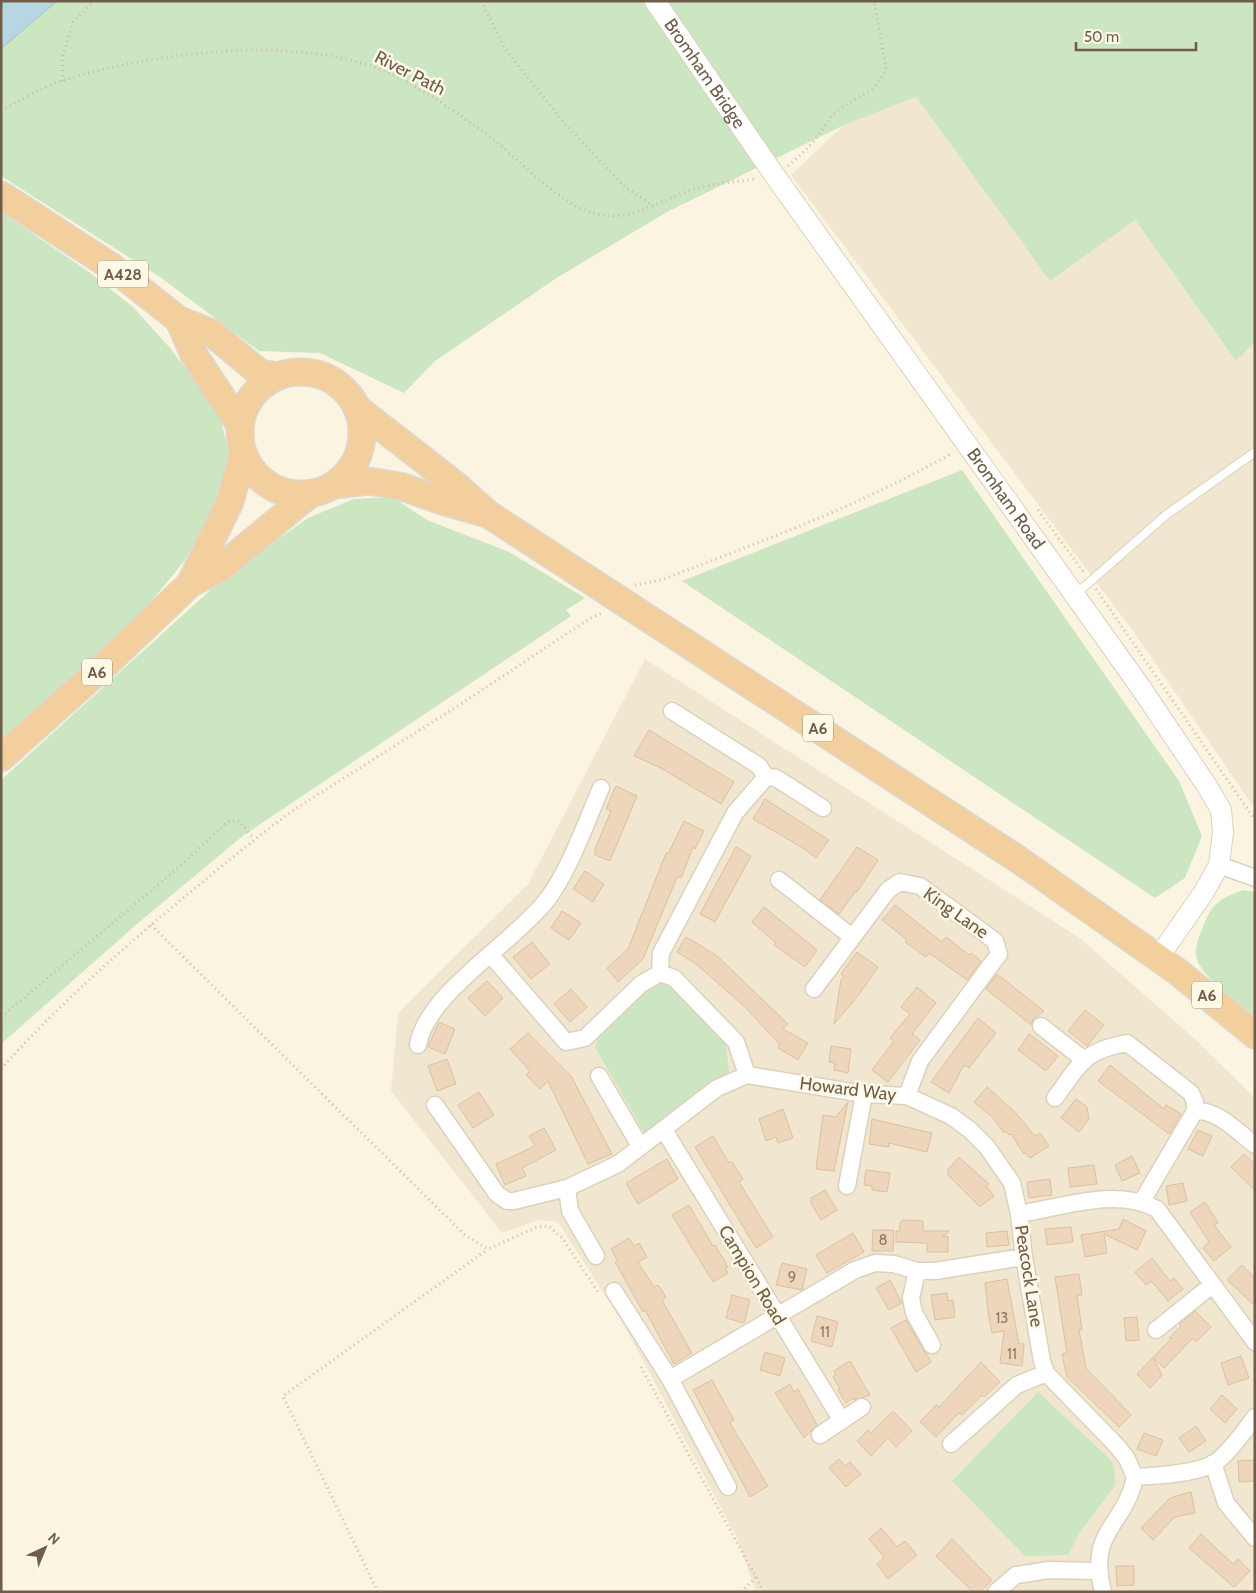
<svg xmlns="http://www.w3.org/2000/svg" width="1256" height="1593" viewBox="0 0 1256 1593" font-family="Cabin,sans-serif">
<style>
.residential{fill:#f1e7d0}
.green{fill:#cbe6c1}
.water{fill:#b8d6e2;stroke:#9fc3d3}
.building{fill:#edd6bb;stroke:#dfbf9d}
.lines{fill:none;stroke-linecap:round;stroke-linejoin:round}
.service-casing{stroke:#ddd1be;stroke-width:10}
.minor-casing{stroke:#ddd1be;stroke-width:19}
.tertiary-casing{stroke:#ddd1be;stroke-width:22}
.trunk-casing{stroke:#dcd8d4;stroke-width:29}
.path{stroke:#d2ba9f;stroke-width:3;stroke-dasharray:1 4;stroke-linecap:butt}
.service{stroke:#fff;stroke-width:8}
.minor{stroke:#fff;stroke-width:16}
.tertiary{stroke:#fff;stroke-width:20}
.trunk{stroke:#f2cf9d;stroke-width:26}
.labels{text-anchor:middle;dominant-baseline:central;stroke-width:5;stroke-linejoin:round;paint-order:stroke}
.number-label{font-size:15px;fill:#8e7b66}
.shield{fill:#fef8e7;stroke:#9a8c79;stroke-width:1}
.shield-label{font-size:16px;font-weight:bold;fill:#6f5d4a}
.street-label{font-size:18px;fill:#6f5d4a;stroke:#fef8e7}
</style>
<rect width="100%" height="100%" fill="#faf4e1"/>
<path class="residential" d="M916 97 1050 281 1135 220 1236 361 1255 342V809L1136 635 791 175 844 125Z
M645 659 1081 939 1196 1040 1255 1098V1592H753L755 1589 736 1536 624 1325 558 1222 539 1220 502 1233 391 1091 398 1013 528 884Z"/>
<path class="green" d="M57 1H1255V342L1236 361 1135 220 1050 281 916 97 844 125 667 212 558 277 435 361 404 393 320 353 259 351 160 277 1 176V49Z
M1 212 89 272 133 307 171 349 220 415 229 456 218 503 185 560 131 626 1 743Z
M962 470 1179 781 1202 836 1185 878 1155 898 682 581Z
M392 497 427 520 509 552 585 598 566 610 571 616 244 835 137 924 1 1044V780L227 575 308 518 354 499Z
M1243 890 1255 892V1016C1239 1002 1200 977 1196 956 1195 946 1199 936 1203 927 1212 903 1219 899 1243 890Z
M660 981 669 984 726 1045 729 1071 723 1076 715 1078 645 1134 595 1047 599 1033 651 983Z
M1038 1392 1113 1462 1116 1484 1079 1534 1068 1555 1025 1556 952 1481Z"/>
<path class="water" d="M1 1H57L1 49Z"/>
<path class="building" d="M649 730 734 782 721 804 659 767 634 756Z
M616 786 637 796 610 861 595 855V849L611 811 606 809Z
M765 799 829 840 816 858 803 848 753 819Z
M684 821 704 831 695 849 693 847 681 878 677 877 643 959 618 982 607 968 628 949 666 853 668 854Z
M736 847 751 856 715 922 700 914Z
M857 847 878 860 857 892 856 891 839 914 820 900Z
M585 871 604 884 593 902 573 889Z
M895 905 942 942 946 937 969 955 971 953 981 961 967 980 929 953 926 957 905 942 907 940 882 920Z
M764 907 817 950 805 967 774 945 776 943 752 922Z
M562 911 581 923 569 940 551 928Z
M686 937 716 955 788 1024 783 1029 808 1043 798 1060 778 1048 780 1045 744 1006 696 964 677 952Z
M532 942 550 964 531 979 513 957Z
M857 952 878 967 858 996 834 1024 841 980 844 976 841 974Z
M997 974 1044 1011 1033 1019 1031 1025 986 989Z
M487 981 503 998 485 1016 468 998Z
M917 987 936 1003 912 1034 920 1040 888 1082 872 1070 894 1041 890 1038 910 1014 901 1007Z
M571 989 587 1007 570 1022 554 1004Z
M1085 1010 1104 1025 1087 1046 1068 1031Z
M978 1018 996 1033 969 1068 964 1065 949 1093 931 1082Z
M439 1022 455 1029 445 1054 428 1047Z
M528 1033 571 1076 612 1154 588 1164 548 1081 540 1089 526 1075 530 1071 510 1049Z
M1029 1034 1058 1056 1046 1071 1018 1050Z
M831 1046 851 1049 848 1073 834 1070 835 1063 829 1062Z
M447 1059 456 1084 437 1091 428 1066Z
M1110 1065 1164 1109 1166 1105 1181 1114 1169 1134 1098 1081Z
M987 1087 1015 1112 1035 1136 1040 1133 1049 1146 1030 1158 1026 1153 1024 1154 1011 1134 1009 1135 1006 1131 1004 1133 993 1118 974 1102Z
M479 1092 494 1115 473 1128 458 1105Z
M1076 1099 1087 1107 1089 1119 1079 1132 1061 1118Z
M848 1102 834 1171 816 1169 823 1115 836 1117Z
M783 1109 793 1138 778 1143 776 1137 766 1141 759 1119Z
M872 1119 932 1133 927 1152 889 1143V1147L869 1144Z
M544 1128 556 1150 522 1168 526 1176 505 1185 496 1164 535 1146 529 1136Z
M1198 1130 1212 1136 1203 1156 1188 1149Z
M713 1136 729 1163 732 1162 743 1179 739 1182 773 1237 756 1248 695 1147Z
M1244 1154 1255 1164V1190L1231 1167Z
M1132 1156 1140 1173 1122 1181 1115 1165Z
M959 1157 989 1184 985 1187H987L994 1196 980 1207 948 1175V1170Z
M667 1159 678 1179 638 1204 626 1183Z
M1094 1165 1097 1184 1070 1187 1068 1168Z
M866 1170 890 1173 887 1192 872 1190V1186L864 1185Z
M1050 1179 1052 1195 1029 1198 1027 1182Z
M1183 1183 1187 1201 1169 1205 1166 1186Z
M825 1190 837 1210 821 1220 811 1203V1198Z
M1205 1202 1218 1223 1214 1225 1231 1247 1214 1261 1203 1248 1209 1242 1190 1212Z
M689 1205 713 1246 715 1245 728 1267 725 1268 728 1273 713 1282 672 1215Z
M1123 1219 1146 1231 1137 1250 1104 1234 1107 1253 1085 1257 1081 1235 1119 1229Z
M903 1220 923 1221V1231H949L942 1237 948 1236V1252H927V1243L896 1242V1231H900V1223Z
M1071 1227 1073 1242 1047 1245 1045 1229Z
M873 1230H894L893 1251H872Z
M1007 1231 1009 1245 987 1247 986 1233Z
M853 1233 864 1252 827 1273 816 1255Z
M629 1238 634 1246 639 1243 647 1257 638 1262 654 1287 658 1285 666 1297 662 1300 692 1353 674 1364 645 1310 643 1312 615 1262 618 1261 611 1249Z
M1152 1258 1170 1281 1174 1278 1183 1289 1168 1301 1151 1281 1146 1285 1135 1272Z
M782 1263 807 1269 802 1290 776 1285Z
M1242 1265 1255 1278V1306L1227 1280Z
M1079 1274 1082 1295H1077L1082 1330H1079L1086 1368 1131 1415 1119 1427 1067 1377 1062 1354 1067 1353 1055 1277Z
M1007 1279 1019 1344H1024L1022 1366 1000 1363 1004 1331 992 1333 988 1312 985 1283Z
M890 1280 902 1303 889 1310 876 1288Z
M947 1293 948 1301 953 1300 955 1317 935 1320 931 1295Z
M732 1295 750 1300 744 1323 726 1318Z
M1195 1311 1211 1327 1196 1342 1193 1338 1164 1368 1153 1358 1162 1375 1150 1388 1137 1374 1172 1338H1169L1181 1326 1179 1324Z
M817 1316 838 1322 832 1347 811 1341Z
M1137 1317 1139 1340 1126 1341 1124 1318Z
M906 1320 931 1362 916 1372 891 1328Z
M765 1352 785 1358 780 1376 760 1370Z
M1241 1356 1249 1378 1228 1385 1221 1363Z
M850 1361 870 1395 854 1400 853 1398 846 1403 838 1390 840 1389 833 1377 836 1375 834 1371Z
M981 1362 1000 1382 984 1397 982 1395 962 1415 959 1413 936 1437 920 1422 936 1405 939 1407Z
M712 1380 734 1420 730 1423 768 1486 750 1497 693 1390Z
M790 1384 794 1392 798 1389 817 1425 804 1438 775 1393Z
M1222 1395 1237 1409 1225 1423 1210 1409Z
M893 1411 912 1431 896 1447 888 1438 871 1456 857 1441 868 1430 871 1433Z
M1196 1426 1206 1441 1189 1452 1179 1438Z
M1144 1433 1163 1440 1156 1456 1137 1449Z
M839 1459 845 1466 850 1462 861 1474 846 1487 829 1468Z
M1255 1460V1481L1239 1482 1238 1461Z
M1191 1492 1195 1513 1175 1517 1153 1540 1141 1528 1170 1498Z
M881 1528 897 1547 905 1541 917 1555 888 1579 877 1564 884 1557 869 1539Z
M1201 1534 1233 1564 1238 1559 1250 1571 1234 1587 1189 1548Z
M952 1539 992 1580 980 1592H973L936 1556Z
M1116 1566H1134V1585L1117 1586Z"/>
<g class="lines">
<defs>
<path id="service" d="M1076 594 1166 515 1255 452"/>
<path id="minor" d="M672 711 759 766 766 777
M766 777 776 778 823 808
M1219 865 1255 878
M779 880 852 937
M490 954 566 1042 585 1038 641 984 660 973
M814 989 888 890 900 882 920 886 995 941 999 954 920 1061 907 1096
M1041 1026 1083 1059
M418 1045C426 994 514 942 546 901 569 872 586 822 601 788
M747 1075 736 1042 674 978 660 973 661 953 735 813 766 777
M599 1076 640 1146
M1055 1098C1080 1064 1083 1051 1127 1043L1191 1093 1195 1102V1111L1142 1201
M435 1105 497 1194 507 1201H514L567 1188 618 1164 717 1088 747 1075 864 1094 907 1096 951 1116 970 1130 987 1147 1012 1183 1019 1214 1024 1257 1042 1361 1046 1373 1117 1446 1127 1459 1135 1477C1125 1527 1087 1529 1103 1592
M1195 1111C1217 1109 1238 1132 1255 1145
M664 1130 841 1419
M847 1186 864 1094
M567 1188 570 1211 596 1256
M1019 1214C1063 1207 1116 1187 1157 1209L1255 1342
M917 1271 911 1298 914 1313 932 1345
M614 1291 670 1379 728 1487
M1156 1330 1212 1285
M670 1379 855 1270 875 1263 894 1264 917 1271H935L1024 1257
M820 1435 862 1407
M951 1444 1017 1385 1046 1373
M1213 1463 1226 1503 1255 1538
M1135 1477C1157 1476 1193 1474 1213 1464 1228 1455 1245 1430 1255 1417
M996 1592 1016 1575 1049 1570 1097 1571"/>
<g id="tertiary">
<path id="s1" d="M655 1 775 176 1139 685 1207 786 1221 810 1223 832 1219 865 1204 892 1158 958"/>
</g>
<path id="trunk" d="M1 195 112 267 179 320 212 333 260 373 277 376
M179 320 194 355 240 425
M240 433a61 61 0 1 1 122 0a61 61 0 1 1-122 0Z
M358 409 457 486 488 514 1019 860 1178 972 1255 1035
M335 485 368 481 400 486 442 501 484 513
M190 584 230 502 243 454
M1 758 105 665 190 584 220 568 310 494"/>
</defs>
<use href="#service" class="service-casing"/>
<use href="#minor" class="minor-casing"/>
<use href="#tertiary" class="tertiary-casing"/>
<use href="#trunk" class="trunk-casing"/>
<path class="path" d="M481 1 505 49 566 125 625 187 653 206
M63 81 62 58 73 22 94 1
M1 110C21 100 43 87 64 80 152 53 289 35 376 68 415 82 451 109 485 133 519 157 560 209 601 215 635 221 663 198 695 189 715 183 735 182 756 179
M788 166C797 158 806 150 814 141 821 132 827 121 835 113 853 96 879 94 886 67L874 1
M1038 510 1085 574
M635 585 661 580C760 542 860 506 952 453
M1096 589 1255 820
M151 925 465 1235 488 1249 537 1227 549 1226 563 1239 598 1292
M1 1017 178 868 230 820 239 821 254 839
M1 1069C58 1005 122 949 188 894 223 865 258 836 295 809L464 702 589 619 604 612
M641 1367 764 1592
M378 1592 283 1396 488 1249
M741 1592 756 1577"/>
<use href="#service" class="service"/>
<use href="#minor" class="minor"/>
<use href="#tertiary" class="tertiary"/>
<use href="#trunk" class="trunk"/>
</g>
<g class="labels">
<g class="number-label">
<text x="883" y="1240">8</text>
<text x="792" y="1277">9</text>
<text x="1002" y="1318">13</text>
<text x="825" y="1332">11</text>
<text x="1012" y="1354">11</text>
</g>
<g class="shield">
<rect x="98" y="260.5" width="50" height="27" rx="4"/>
<rect x="82" y="658.5" width="30" height="27" rx="4"/>
<rect x="803" y="714.5" width="30" height="27" rx="4"/>
<rect x="1192" y="981.5" width="30" height="27" rx="4"/>
</g>
<g class="shield-label">
<text x="123" y="274">A428</text>
<text x="97" y="672">A6</text>
<text x="818" y="728">A6</text>
<text x="1207" y="995">A6</text>
</g>
<g class="street-label">
<text transform="translate(410 73) rotate(27)">River Path</text>
<text stroke="none"><textPath href="#s1" startOffset="88">Bromham Bridge</textPath></text>
<text stroke="none"><textPath href="#s1" startOffset="609">Bromham Road</textPath></text>
<text transform="translate(956 913) rotate(35)">King Lane</text>
<text transform="translate(848 1089) rotate(7)">Howard Way</text>
<text transform="translate(752 1275) rotate(59)">Campion Road</text>
<text transform="translate(1029 1276) rotate(81)">Peacock Lane</text>
</g>
</g>
<rect width="1256" height="1593" fill="none" stroke="#6f5d4a" stroke-width="5"/>
<g transform="translate(45 1548) rotate(44)" stroke="#fef8e7" stroke-width="4" paint-order="stroke">
<path d="M0-4L9 19L0 12L-9 19Z" fill="#6f5d4a"/>
<text y="-8" font-size="14" font-weight="bold" text-anchor="middle" fill="#6f5d4a">N</text>
</g>
<path d="M1076 42v8h120v-8" fill="none" stroke="#6f5d4a" stroke-width="2.5"/>
<text x="1084" y="42" font-size="15" fill="#6f5d4a" stroke="#fef8e7" stroke-width="4" paint-order="stroke">50 m</text>
</svg>
